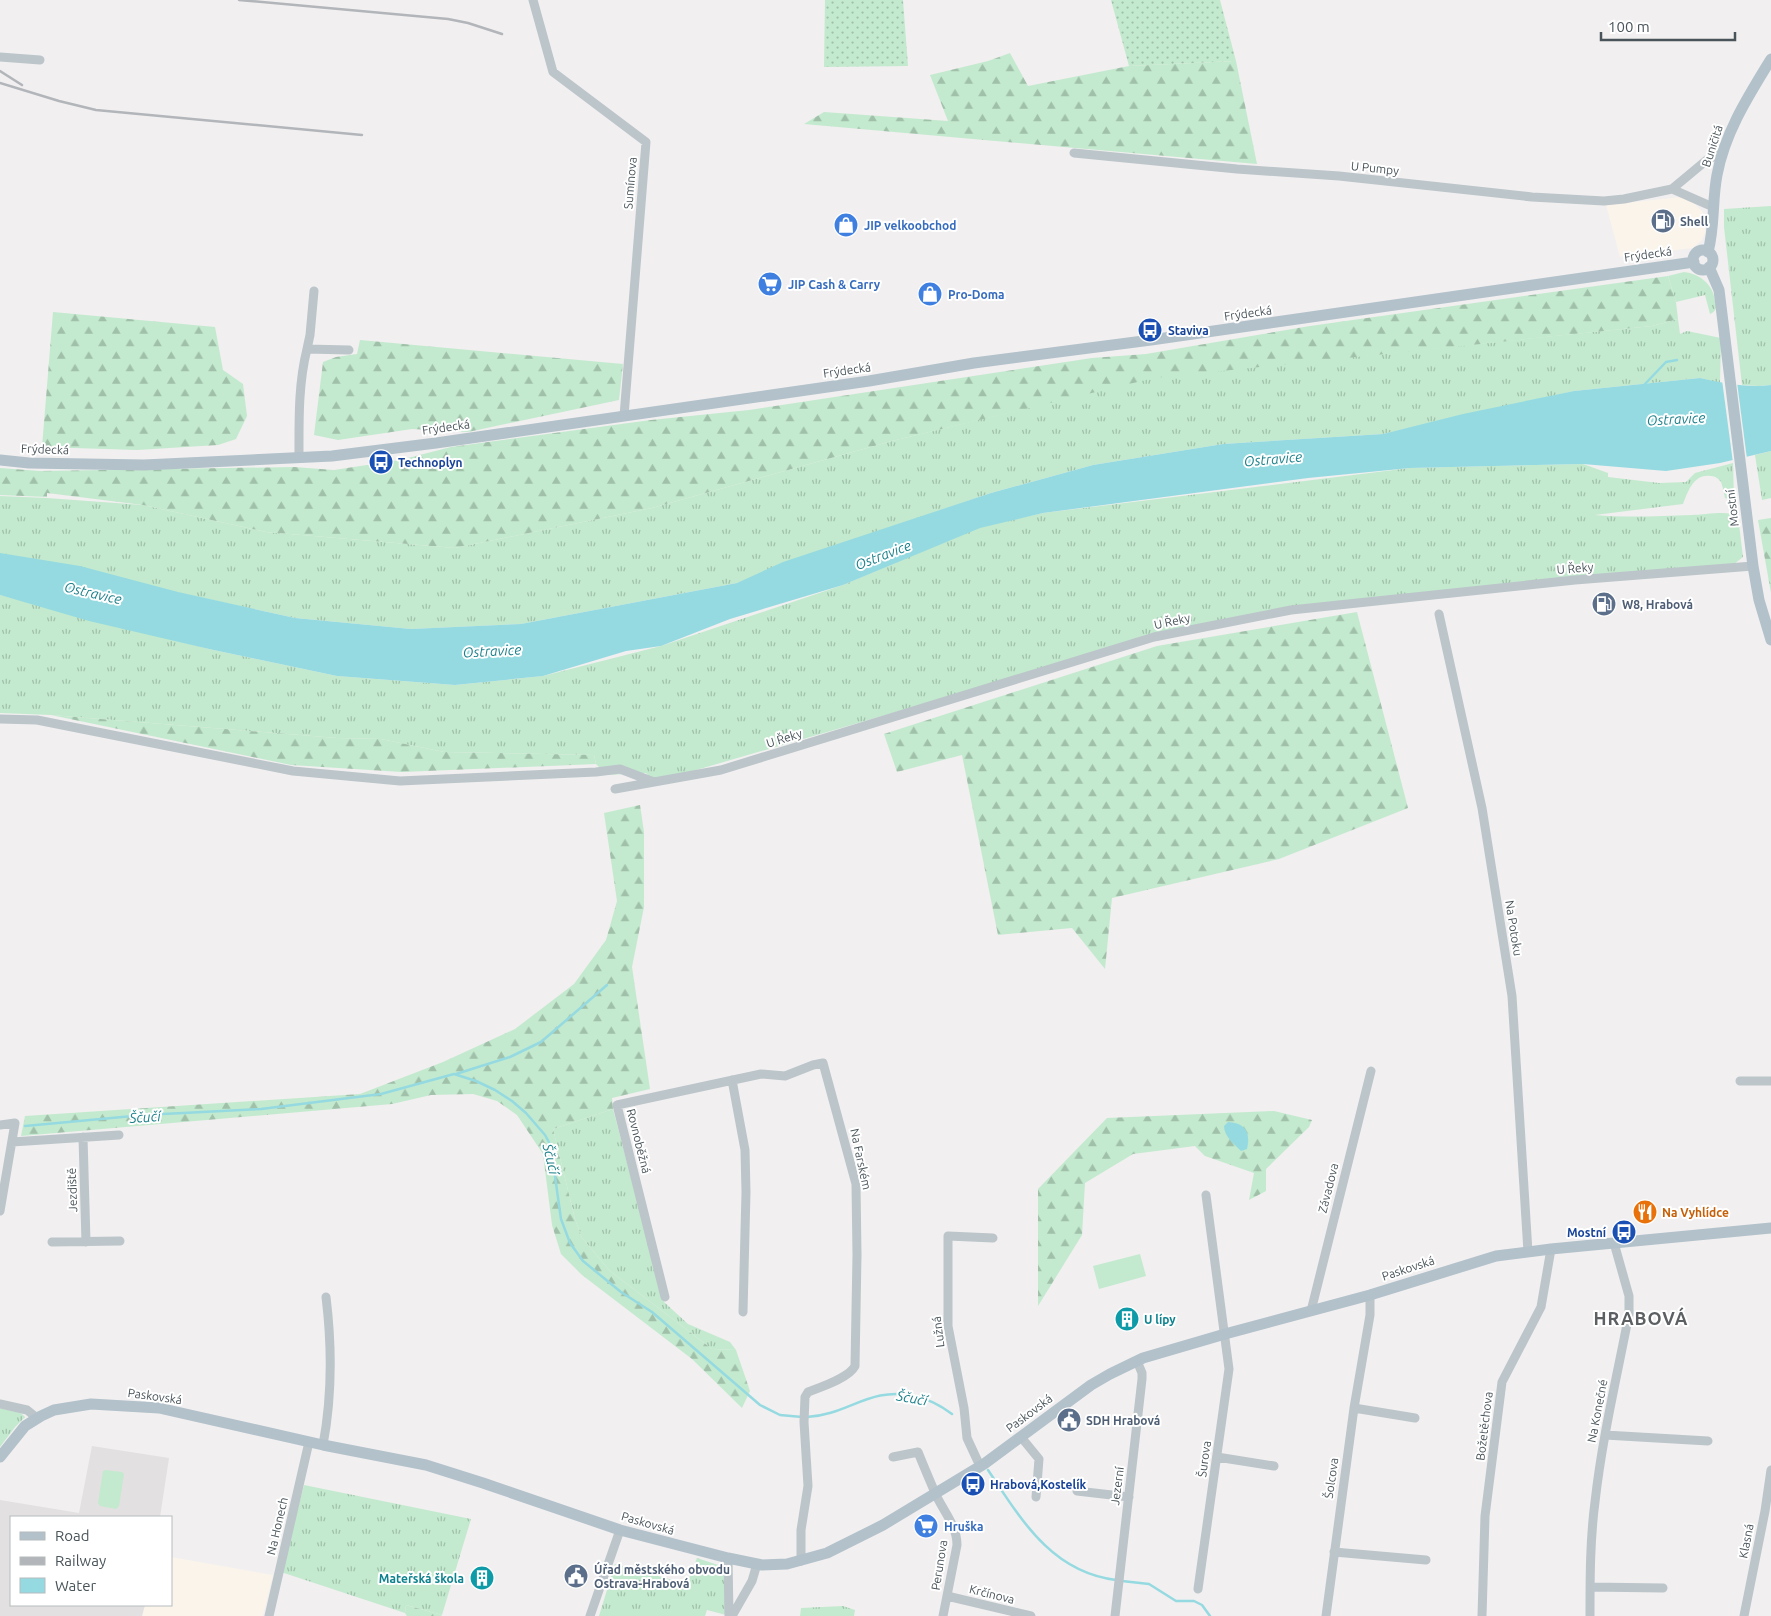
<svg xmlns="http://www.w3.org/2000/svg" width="1771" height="1616" viewBox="0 0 1771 1616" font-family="Ubuntu,sans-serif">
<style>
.commercial{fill:#faf4eb}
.education{fill:#e2e0e1}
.grass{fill:url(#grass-tufts)}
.forest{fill:url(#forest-firs)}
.park{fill:#c3eace}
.garden{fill:url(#garden-dots)}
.water{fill:#95dae1}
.pier{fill:#f1eff0}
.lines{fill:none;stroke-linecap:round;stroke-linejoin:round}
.stream{stroke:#95dae1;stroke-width:2.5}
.minor{stroke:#bcc5ca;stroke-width:9}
.major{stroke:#b2c1ca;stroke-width:11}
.rail{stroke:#b2b5b9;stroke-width:2.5}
.labels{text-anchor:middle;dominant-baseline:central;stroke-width:4;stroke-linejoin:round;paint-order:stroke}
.street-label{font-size:12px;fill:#49545a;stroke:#fff}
.service-label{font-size:12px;font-weight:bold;fill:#4e5e75;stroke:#fff;text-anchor:start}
.shop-label{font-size:12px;font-weight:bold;fill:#366cbe;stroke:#fff;text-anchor:start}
.transit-label{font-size:12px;font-weight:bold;fill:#164399;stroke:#fff;text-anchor:start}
.food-label{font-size:12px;font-weight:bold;fill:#c56008;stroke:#fff;text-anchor:start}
.culture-label{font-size:12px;font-weight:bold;fill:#0d838f;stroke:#fff;text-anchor:start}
.water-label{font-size:14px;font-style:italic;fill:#1d818b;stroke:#fff}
.district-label{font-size:18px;font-weight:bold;letter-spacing:1px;fill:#5d6063;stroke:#fff}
</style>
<defs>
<pattern id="grass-tufts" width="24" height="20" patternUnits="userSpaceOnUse" patternTransform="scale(1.25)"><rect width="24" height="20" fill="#c3eace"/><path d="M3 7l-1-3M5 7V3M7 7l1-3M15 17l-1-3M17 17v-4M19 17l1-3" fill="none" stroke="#a0c0aa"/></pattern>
<pattern id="forest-firs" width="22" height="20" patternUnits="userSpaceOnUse" patternTransform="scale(1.25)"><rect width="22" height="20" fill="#c3eace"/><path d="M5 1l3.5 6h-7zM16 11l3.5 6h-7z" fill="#a0c0aa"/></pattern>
<pattern id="garden-dots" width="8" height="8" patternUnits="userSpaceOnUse" patternTransform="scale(1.25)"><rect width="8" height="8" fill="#c3eace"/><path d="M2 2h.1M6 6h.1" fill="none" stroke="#a0c0aa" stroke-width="1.8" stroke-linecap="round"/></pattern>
</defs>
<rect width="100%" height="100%" fill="#f1eff0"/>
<path class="commercial" d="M1681 197 1691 200 1702 211 1705 222V233L1702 240 1693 248 1620 257 1606 205Z
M171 1557 273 1575 263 1616H142L145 1605H171Z"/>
<path class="education" d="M92 1446 169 1458 160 1517H11V1605H145L142 1616H0V1500L79 1513Z"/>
<path class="grass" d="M1771 206V385L1759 386 1742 385 1724 227V209Z
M1684 272C1700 274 1713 284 1715 301 1716 307 1717 311 1710 314L1705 295 1676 302 1668 276Z
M1678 319 1680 334 1687 331 1721 338 1720 383 1700 378 1574 391 1383 434 1223 444 1093 465 991 493 862 537 737 583 521 624 411 629 295 618 0 554V496L47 498 143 505 266 532 455 548 652 508 892 441 1154 377 1652 326Z
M1771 451V498L1762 500 1755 455Z
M1733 463 1734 500 1725 498C1724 493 1723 487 1721 482 1719 479 1715 476 1711 476 1694 473 1688 491 1683 504L1595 515C1626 518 1661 516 1692 515 1705 515 1727 510 1738 516L1743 557 1734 564 1291 610 1154 637 655 782 646 773 607 775 596 764 594 755 444 752 381 739 337 738 51 715 0 713V595L209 649 337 676 455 685 543 676 661 646 843 585 980 527 1043 513 1410 468 1583 464 1608 473V477L1659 483 1686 482 1695 473Z
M613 1109 664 1302 688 1324 730 1342 736 1350 712 1349 610 1271 582 1238 575 1219 553 1129Z
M0 1408 21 1413 25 1417 15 1427 0 1447Z
M304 1485 471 1519 442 1615 406 1605 405 1613 281 1572Z
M697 1558 721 1566 725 1574 726 1615 707 1610 705 1616H599L615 1564 687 1584Z
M843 1606 855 1610 854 1616H800L801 1608Z"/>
<path class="forest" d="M1010 53 1028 86 1129 66 1236 61 1257 164 804 124 824 112 948 121 930 75 988 61Z
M1668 276 1676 302 1678 319 1652 326 1154 378 892 441 652 508 455 548 266 532 143 505 47 493V497L0 495V468L40 471 294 467 334 470 400 460 451 447 651 420 749 410 1092 358 1146 354 1310 326Z
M53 312 215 327 223 370 243 384 247 416 236 439 218 445 137 450 42 447Z
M360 340 623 364 619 400 468 432 412 429 338 440 314 435 323 362 336 357 357 354Z
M1771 518V593L1758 520Z
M1357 612 1408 808 1279 859 1112 898 1105 969 1072 928 998 935 962 755 897 772 884 734 1157 646Z
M51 715 337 738 381 739 444 752 594 755 596 764 402 772 291 765Z
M640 805 644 832V907L632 967 650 1089 612 1098 613 1109 553 1129 575 1219 582 1238 610 1271 712 1349 736 1350 750 1391 742 1408 692 1359 582 1275 561 1254 552 1225 543 1154 517 1115 497 1101 473 1094 431 1095 392 1104 21 1136 25 1116 360 1094 443 1062 515 1029 574 984 606 940 617 901 604 813Z
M1274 1111 1312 1120 1309 1127 1266 1169V1191L1249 1200 1254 1173 1205 1156 1195 1146 1133 1154 1085 1183 1082 1235 1038 1306V1189L1107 1118Z
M406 1605 442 1615 441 1616H407L405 1613Z"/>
<path class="park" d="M1140 1254 1146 1276 1099 1289 1093 1266Z
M105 1470 122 1472 124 1474 119 1506 116 1509 100 1506 98 1503 103 1471Z"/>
<path class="garden" d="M825 0H903L908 66 824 67Z
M1111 0H1220L1236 61 1129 66Z"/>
<path class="water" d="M1700 378C1723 383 1747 388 1771 385V451L1720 463 1666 471 1583 464 1410 468 1308 478 1043 513 980 528 843 585 730 619 661 646 626 651 543 676 455 685 337 676 209 649 89 621 0 595V553L80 566 178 592 295 618 411 629 521 624 737 583 783 562 991 493 1093 465 1223 444 1383 434 1463 414 1574 391Z
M1228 1122C1245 1123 1251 1132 1247 1149L1241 1151C1234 1144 1224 1136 1224 1126Z"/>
<path class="pier" d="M1722 380 1737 382 1747 459 1733 463Z"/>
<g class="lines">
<path class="stream" d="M1644 385 1666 362 1677 360
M456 1074 510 1057 541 1042 607 985
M25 1126 144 1115 261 1109 381 1094 454 1074 476 1081 495 1090 512 1101 526 1113 545 1135 550 1144 553 1162 561 1219 570 1243 583 1261 621 1292 652 1312 760 1405 780 1415 802 1417
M807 1417C848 1415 870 1386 914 1396 929 1399 940 1405 952 1414
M988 1470C1021 1519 1051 1572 1116 1580
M1122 1581 1149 1584 1176 1601H1194L1202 1605 1210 1616"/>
<path class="minor" d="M533 0 553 72 646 142 624 416
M0 57 40 60
M1074 153 1237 169 1339 176 1532 197 1604 201 1624 199 1672 189 1713 207
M1672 189 1708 159 1723 153
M314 291 310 335 307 349 349 350
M299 458C299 422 298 385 307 349
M1439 614 1482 808 1512 996 1528 1252
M0 719 37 720 293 771 400 781 596 772 620 769 654 782
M615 789 721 770 1154 637 1291 610 1575 580 1753 566
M732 1080 745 1150 746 1192 743 1312
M1740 1081H1771
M0 1125 15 1123 0 1211
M83 1137 86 1242
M12 1142 119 1135
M52 1242 120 1241
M665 1297 617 1105 761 1074 785 1076 813 1065 823 1063 856 1184 857 1255 855 1366C849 1378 821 1387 808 1392L805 1397 804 1422 808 1486 801 1530V1561
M1311 1311 1371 1071
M0 1404 27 1410 37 1418
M1354 1408 1415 1418
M1605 1435 1708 1441
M1021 1437 1039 1459 1036 1497
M323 1445C332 1397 332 1346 326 1297
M893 1457 918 1452C924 1467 930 1481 936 1495 944 1512 957 1526 957 1545L943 1616
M1217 1457 1274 1466
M980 1466 967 1438 964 1408 948 1326V1236L993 1238
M1077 1491 1129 1497
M1334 1552 1426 1560
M728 1558 729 1616
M1590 1587 1663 1588
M1198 1589 1229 1369 1206 1195
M947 1596 1031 1616
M269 1616 309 1442
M590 1616 620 1530
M732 1616 752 1581 757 1564
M1115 1616 1142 1379V1373L1137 1361
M1326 1616 1354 1408 1370 1315V1295
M1482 1616 1485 1516 1502 1382 1541 1307 1551 1249
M1590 1616C1590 1578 1590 1540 1595 1502 1602 1439 1617 1376 1629 1314V1296L1614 1243
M1744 1616 1765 1511 1771 1470"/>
<path class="major" d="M1693 260a10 10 0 1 1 20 0a10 10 0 1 1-20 0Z
M1708 252C1715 226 1712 200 1717 175 1725 132 1749 95 1771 59
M1709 267 1719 290 1753 566 1759 600 1771 640
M0 460 29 463 144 465 332 456 436 443 869 381 974 363 1151 340 1694 262
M0 1457 25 1426 41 1416 54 1410 91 1404 159 1408 323 1445 426 1465 483 1483 620 1530 728 1558 762 1565 787 1564 827 1553 883 1525 984 1464 1091 1385 1110 1374 1143 1358 1225 1334 1370 1295 1496 1256 1551 1249 1771 1228"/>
<path class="rail" d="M239 0 448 19 468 23 502 34
M0 71 22 85
M0 83 59 101 96 110 362 135"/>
</g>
<defs>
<symbol id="fuel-disc" viewBox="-11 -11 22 22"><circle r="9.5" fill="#5c6f8a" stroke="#fff"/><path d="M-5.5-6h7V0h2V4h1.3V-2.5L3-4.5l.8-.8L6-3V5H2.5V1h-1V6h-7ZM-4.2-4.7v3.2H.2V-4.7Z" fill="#fff"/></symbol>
<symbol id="shop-disc" viewBox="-11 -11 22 22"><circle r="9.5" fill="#3f7fe0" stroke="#fff"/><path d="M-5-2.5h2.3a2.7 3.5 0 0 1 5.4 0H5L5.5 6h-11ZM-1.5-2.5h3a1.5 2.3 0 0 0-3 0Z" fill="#fff"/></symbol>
<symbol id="supermarket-disc" viewBox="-11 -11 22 22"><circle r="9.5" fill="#3f7fe0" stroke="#fff"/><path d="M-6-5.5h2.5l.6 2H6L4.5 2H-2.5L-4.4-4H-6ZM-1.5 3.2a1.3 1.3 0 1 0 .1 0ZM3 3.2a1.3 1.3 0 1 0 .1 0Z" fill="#fff"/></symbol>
<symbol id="bus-disc" viewBox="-11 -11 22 22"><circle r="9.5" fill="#1a4fb4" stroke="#fff"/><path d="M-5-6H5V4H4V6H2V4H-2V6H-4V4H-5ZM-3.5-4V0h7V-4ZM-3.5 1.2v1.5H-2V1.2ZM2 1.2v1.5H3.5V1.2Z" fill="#fff"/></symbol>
<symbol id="restaurant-disc" viewBox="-11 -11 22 22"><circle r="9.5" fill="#e8710a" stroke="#fff"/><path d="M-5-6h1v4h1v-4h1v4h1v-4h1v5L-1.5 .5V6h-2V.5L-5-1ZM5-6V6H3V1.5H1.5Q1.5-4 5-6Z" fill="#fff"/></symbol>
<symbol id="building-disc" viewBox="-11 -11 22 22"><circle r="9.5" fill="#0f9aa8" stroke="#fff"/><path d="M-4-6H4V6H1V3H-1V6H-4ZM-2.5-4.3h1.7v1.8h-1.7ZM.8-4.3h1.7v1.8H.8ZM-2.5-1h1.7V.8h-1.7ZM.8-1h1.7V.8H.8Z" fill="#fff"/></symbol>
<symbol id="civic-disc" viewBox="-11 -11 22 22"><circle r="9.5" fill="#5c6f8a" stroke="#fff"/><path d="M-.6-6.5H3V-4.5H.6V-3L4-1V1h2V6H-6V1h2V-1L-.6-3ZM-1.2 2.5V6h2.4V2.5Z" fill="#fff"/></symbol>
</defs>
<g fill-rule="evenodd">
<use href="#fuel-disc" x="1649" y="207" width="28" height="28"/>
<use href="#shop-disc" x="832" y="211" width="28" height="28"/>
<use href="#supermarket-disc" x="756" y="270" width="28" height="28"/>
<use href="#shop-disc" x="916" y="280" width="28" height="28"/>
<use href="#bus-disc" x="1136" y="316" width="28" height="28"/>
<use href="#bus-disc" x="367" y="448" width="28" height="28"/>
<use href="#fuel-disc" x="1590" y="590" width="28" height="28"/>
<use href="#restaurant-disc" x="1631" y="1198" width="28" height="28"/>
<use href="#bus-disc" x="1610" y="1218" width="28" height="28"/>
<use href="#building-disc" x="1113" y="1305" width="28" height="28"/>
<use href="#civic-disc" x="1055" y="1406" width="28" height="28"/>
<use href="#bus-disc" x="959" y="1470" width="28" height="28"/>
<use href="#supermarket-disc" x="912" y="1512" width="28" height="28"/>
<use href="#civic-disc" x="562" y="1562" width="28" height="28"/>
<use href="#building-disc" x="468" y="1564" width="28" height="28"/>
</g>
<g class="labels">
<g class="street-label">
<text transform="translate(1712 146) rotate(-72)">Buničitá</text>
<text transform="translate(1375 168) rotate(6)">U Pumpy</text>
<text transform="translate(630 183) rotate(-85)">Sumínova</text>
<text transform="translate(1648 254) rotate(-8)">Frýdecká</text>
<text transform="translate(1248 313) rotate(-8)">Frýdecká</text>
<text transform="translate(847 370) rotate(-8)">Frýdecká</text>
<text transform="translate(446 427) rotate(-8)">Frýdecká</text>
<text transform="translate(45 449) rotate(2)">Frýdecká</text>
<text transform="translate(1732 508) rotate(-97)">Mostní</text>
<text transform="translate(1575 568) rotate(-5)">U Řeky</text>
<text transform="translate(1172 621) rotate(-12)">U Řeky</text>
<text transform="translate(784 738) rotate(-17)">U Řeky</text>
<text transform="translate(1514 928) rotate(81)">Na Potoku</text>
<text transform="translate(639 1141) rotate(76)">Rovnoběžná</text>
<text transform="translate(861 1159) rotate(78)">Na Farském</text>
<text transform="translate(1328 1188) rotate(-76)">Závadova</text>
<text transform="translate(72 1190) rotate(-92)">Jezdiště</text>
<text transform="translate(1408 1268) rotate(-18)">Paskovská</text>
<text transform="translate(938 1332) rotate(-97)">Lužná</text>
<text transform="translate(155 1396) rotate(8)">Paskovská</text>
<text transform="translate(1597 1411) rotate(-79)">Na Konečné</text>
<text transform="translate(1029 1413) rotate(-37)">Paskovská</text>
<text transform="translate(1484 1426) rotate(-83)">Božetěchova</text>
<text transform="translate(1204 1459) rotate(-82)">Šurova</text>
<text transform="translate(1331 1478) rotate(-82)">Šolcova</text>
<text transform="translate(1117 1486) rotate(-83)">Jezerní</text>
<text transform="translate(648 1523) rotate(16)">Paskovská</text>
<text transform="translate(277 1526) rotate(-77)">Na Honech</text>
<text transform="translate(1746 1541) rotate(-79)">Klasná</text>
<text transform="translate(939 1565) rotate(-81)">Perunova</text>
<text transform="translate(992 1594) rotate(14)">Krčínova</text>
</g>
<g class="service-label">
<text x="1680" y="221">Shell</text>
<text x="1622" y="604">W8, Hrabová</text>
<text x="1086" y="1420">SDH Hrabová</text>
<text x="594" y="1569">Úřad městského obvodu<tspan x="594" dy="14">Ostrava-Hrabová</tspan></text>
</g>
<g class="shop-label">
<text x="864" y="225">JIP velkoobchod</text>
<text x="788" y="284">JIP Cash &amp; Carry</text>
<text x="948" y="294">Pro-Doma</text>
<text x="944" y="1526">Hruška</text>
</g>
<g class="transit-label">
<text x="1168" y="330">Staviva</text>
<text x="398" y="462">Technoplyn</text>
<text x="1606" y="1232" text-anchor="end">Mostní</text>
<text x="990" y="1484">Hrabová,Kostelík</text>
</g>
<g class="food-label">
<text x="1662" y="1212">Na Vyhlídce</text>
</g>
<g class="culture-label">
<text x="1144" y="1319">U lípy</text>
<text x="464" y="1578" text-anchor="end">Mateřská škola</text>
</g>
<g class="water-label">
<text transform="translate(1676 419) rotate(-3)">Ostravice</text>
<text transform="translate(1273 459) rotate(-5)">Ostravice</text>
<text transform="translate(883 555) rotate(-21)">Ostravice</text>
<text transform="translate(93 593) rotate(13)">Ostravice</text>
<text transform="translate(492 651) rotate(-3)">Ostravice</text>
<text transform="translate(145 1117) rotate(-4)">Ščučí</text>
<text transform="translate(551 1159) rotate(77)">Ščučí</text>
<text transform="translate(912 1398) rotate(10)">Ščučí</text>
</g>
<g class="district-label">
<text x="1641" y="1318">HRABOVÁ</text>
</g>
</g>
<rect x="10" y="1516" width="162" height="90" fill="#ffffff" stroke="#b6bbbd"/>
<rect x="20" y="1532" width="25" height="8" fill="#b2c1ca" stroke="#b6bbbd"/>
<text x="55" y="1541" font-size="15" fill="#49545a">Road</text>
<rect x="20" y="1557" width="25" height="8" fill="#b2b5b9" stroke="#b6bbbd"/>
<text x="55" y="1566" font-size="15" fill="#49545a">Railway</text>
<rect x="20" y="1578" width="25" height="15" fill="#95dae1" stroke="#b6bbbd"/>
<text x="55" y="1591" font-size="15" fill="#49545a">Water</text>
<path d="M1601 32v8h134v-8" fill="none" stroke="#49545a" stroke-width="2.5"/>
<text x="1608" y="32" font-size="15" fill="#49545a" stroke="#ffffff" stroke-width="4" paint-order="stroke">100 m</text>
</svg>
